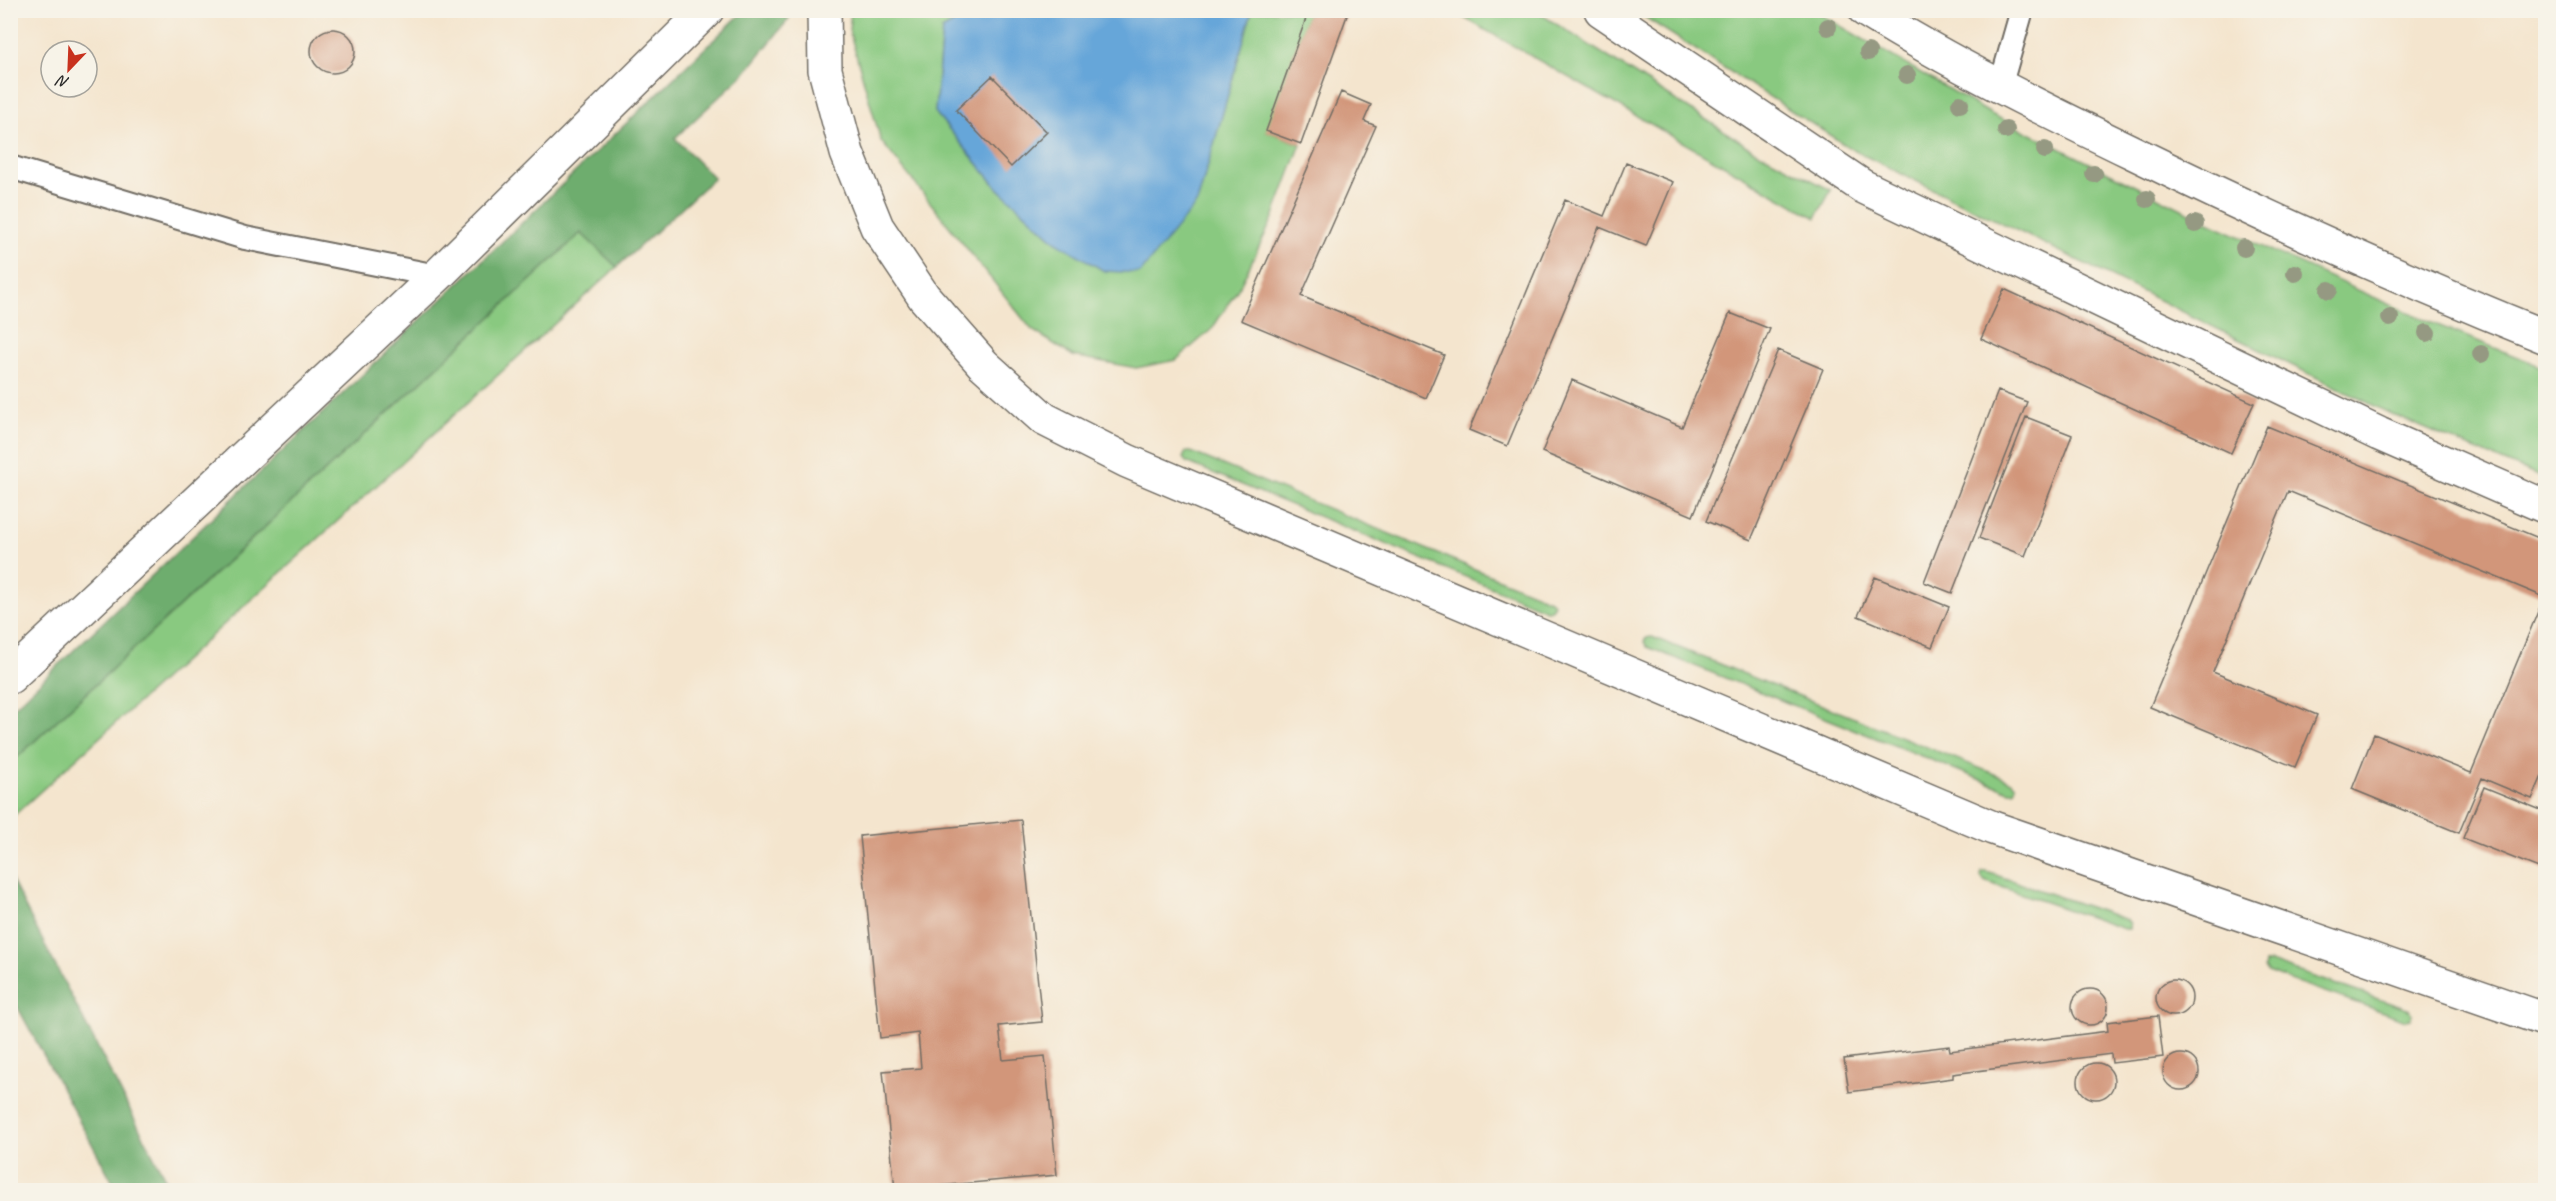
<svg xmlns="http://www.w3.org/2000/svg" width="2556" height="1201" viewBox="0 0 2556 1201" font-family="Caveat,sans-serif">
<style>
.green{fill:#89c980;stroke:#5a7a56;stroke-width:1.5}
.forest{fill:#6ead6e;stroke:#4c6c4c;stroke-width:1.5}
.water{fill:#66a6d9;stroke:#486882;stroke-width:1.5}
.building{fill:#d2967a}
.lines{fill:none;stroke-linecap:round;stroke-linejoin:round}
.service-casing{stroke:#716c64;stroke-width:26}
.minor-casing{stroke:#716c64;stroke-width:36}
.service{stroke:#fff;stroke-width:22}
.minor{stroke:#fff;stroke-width:33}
.tree{fill:#959982}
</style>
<rect width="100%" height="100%" fill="#f7f3e8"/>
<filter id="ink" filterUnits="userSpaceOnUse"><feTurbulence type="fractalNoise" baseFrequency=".0167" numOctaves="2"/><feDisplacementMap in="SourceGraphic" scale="12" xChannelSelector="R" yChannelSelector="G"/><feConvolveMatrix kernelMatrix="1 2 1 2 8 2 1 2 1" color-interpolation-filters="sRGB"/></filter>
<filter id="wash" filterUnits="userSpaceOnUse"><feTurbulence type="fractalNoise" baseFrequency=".008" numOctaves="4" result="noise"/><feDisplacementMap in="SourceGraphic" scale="24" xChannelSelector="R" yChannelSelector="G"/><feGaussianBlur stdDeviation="1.35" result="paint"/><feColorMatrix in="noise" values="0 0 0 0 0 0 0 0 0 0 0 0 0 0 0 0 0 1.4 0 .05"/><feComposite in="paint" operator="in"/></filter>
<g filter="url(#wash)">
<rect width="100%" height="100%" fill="#f4e5ce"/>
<path class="green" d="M851 11H975L942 30 935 112 997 187 1055 241 1197 203 1252 11H1309L1267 131 1301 144 1273 218 1240 286 1212 329 1176 360 1136 368 1073 356 1032 330 881 141 849 30Z
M1452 11H1536L1752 149 1831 190 1816 218Z
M1635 11H1815L1991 114 2212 224 2420 318 2545 368V479L2393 415 1853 150Z
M581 233 617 267 11 818V763Z
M1186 452H1191L1550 600 1554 604 1551 609 1546 610 1186 462 1183 458Z
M1652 637 2012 781 2016 786 2014 791H2009L1647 647 1644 642 1646 638Z
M1982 872H1987L2127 920 2130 924 2129 929H2124L1984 881 1981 877Z
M2270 962 2410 1010 2413 1014 2411 1019 2406 1020 2267 972 2264 968 2265 963Z"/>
<path class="forest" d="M744 11H792L788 20 745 73 675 138 714 178 617 267 581 233 11 763V710Z
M11 879 171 1190H117L11 995Z"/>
<path class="water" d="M975 11H1252L1197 203 1140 273 1104 271 1055 241 997 187 935 112 942 30Z"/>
<g id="blocks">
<path class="building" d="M1309 10H1349L1301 144 1266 131Z
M311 51a22 22 0 1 1 44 0a22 22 0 1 1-44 0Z
M992 76 1047 132 1011 167 956 110Z
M1341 92 1371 105 1364 121 1376 126 1301 296 1444 355 1426 398 1241 320Z
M1626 163 1673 182 1646 246 1599 227 1507 446 1469 430 1565 200 1604 216Z
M2004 289 2254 403 2231 453 1981 339Z
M1730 313 1770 329 1693 516 1542 452 1572 380 1682 427Z
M1778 350 1823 369 1751 540 1706 521Z
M1998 391 2027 402 1952 593 1924 582Z
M2026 417 2072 435 2025 556 1979 538Z
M2267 426 2546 541V767L2532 799 2482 778 2459 833 2352 789 2374 734 2471 773 2544 597 2288 491 2213 672 2317 715 2295 767 2150 707Z
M1875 577 1949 607 1932 647 1858 616Z
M2484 787 2546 812V871L2463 838Z
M1021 820 1042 1022 999 1026 1003 1060 1045 1056 1057 1175 895 1190 883 1071 921 1068 918 1033 880 1038 860 836Z
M2156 998a18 18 0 1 1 36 0a18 18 0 1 1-36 0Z
M2072 1007a18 18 0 1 1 36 0a18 18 0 1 1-36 0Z
M2158 1016 2163 1057 2112 1063 2111 1054 1953 1074V1078L1849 1092 1844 1059 1949 1046 1950 1051 2108 1031 2107 1022Z
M2163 1072a18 18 0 1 1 36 0a18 18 0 1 1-36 0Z
M2078 1081a18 18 0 1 1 36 0a18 18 0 1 1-36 0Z"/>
</g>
</g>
<g filter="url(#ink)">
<use href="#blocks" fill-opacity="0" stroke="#716c64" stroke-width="1.5"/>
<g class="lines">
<defs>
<path id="service" d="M2000 87 2022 10
M10 167 245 238 437 276"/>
<path id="minor" d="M824 10 825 70 847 153 877 227 924 297 983 364 1044 419 1127 461 1993 828 2546 1020
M1601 10 1862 186 2379 434 2546 507
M1865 10C1952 64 2043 109 2134 153 2269 219 2406 281 2546 337
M10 677 437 276 707 10"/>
</defs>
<use href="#service" class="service-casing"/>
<use href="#minor" class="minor-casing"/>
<use href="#service" class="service"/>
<use href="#minor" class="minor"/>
</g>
<g class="tree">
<circle cx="1828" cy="27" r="9"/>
<circle cx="1868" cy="52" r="9"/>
<circle cx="1907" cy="75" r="9"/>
<circle cx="1960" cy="104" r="9"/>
<circle cx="2006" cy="130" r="9"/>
<circle cx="2045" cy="150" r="9"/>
<circle cx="2094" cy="174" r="9"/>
<circle cx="2147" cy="199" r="9"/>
<circle cx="2195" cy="224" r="9"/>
<circle cx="2244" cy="248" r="9"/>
<circle cx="2295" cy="273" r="9"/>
<circle cx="2329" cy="290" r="9"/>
<circle cx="2390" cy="318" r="9"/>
<circle cx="2427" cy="333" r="9"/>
<circle cx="2481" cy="354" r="9"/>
</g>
</g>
<rect width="2556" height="1201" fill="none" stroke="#f7f3e8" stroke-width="36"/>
<g transform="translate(69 69) rotate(203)"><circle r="28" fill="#f7f3e8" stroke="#a5a39c" stroke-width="1.5"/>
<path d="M0-4.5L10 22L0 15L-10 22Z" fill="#c8321e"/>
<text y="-9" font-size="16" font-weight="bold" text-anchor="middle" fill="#2b2b2b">N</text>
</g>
</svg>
